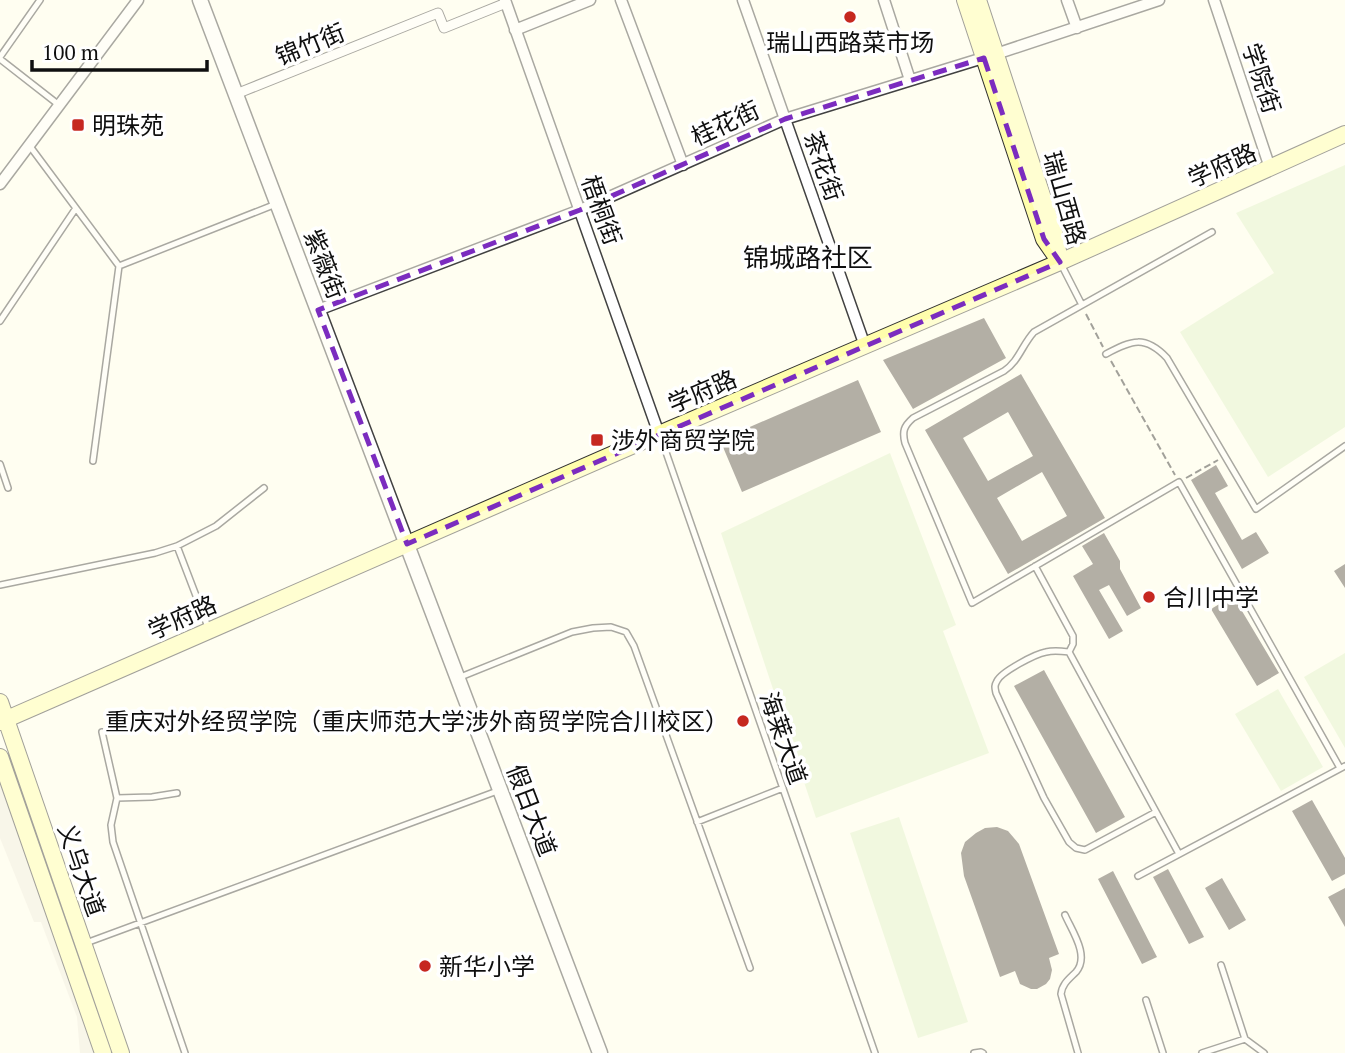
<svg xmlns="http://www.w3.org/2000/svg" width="1345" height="1053" viewBox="0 0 1345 1053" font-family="'PT Serif','Noto Sans SC',serif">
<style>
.pitch{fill:#e1f2cb}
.plaza{fill:#f0eddf}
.building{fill:#58514b;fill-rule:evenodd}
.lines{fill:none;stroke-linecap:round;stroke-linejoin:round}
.service-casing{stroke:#424242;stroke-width:8}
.pedestrian-casing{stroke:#424242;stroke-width:11}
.minor-casing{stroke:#424242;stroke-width:13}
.tertiary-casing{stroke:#424242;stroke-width:17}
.secondary-casing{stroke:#313131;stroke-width:18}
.path{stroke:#313131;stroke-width:2;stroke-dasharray:7 3.5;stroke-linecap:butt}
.service{stroke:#fff;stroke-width:5}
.pedestrian{stroke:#fff;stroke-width:9}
.minor{stroke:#fff;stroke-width:10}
.tertiary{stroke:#fff;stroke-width:14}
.secondary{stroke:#fffeac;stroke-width:16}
.marked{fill:none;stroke:#7b2cbf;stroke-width:5;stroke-dasharray:14 9;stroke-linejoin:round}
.poi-dot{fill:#c62820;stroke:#fff;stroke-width:2.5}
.labels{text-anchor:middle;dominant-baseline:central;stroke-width:7;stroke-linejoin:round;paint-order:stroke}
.poi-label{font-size:24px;fill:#0f0f0f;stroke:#fff;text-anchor:start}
.street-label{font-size:24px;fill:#0f0f0f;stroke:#fff}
.neighbourhood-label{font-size:26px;fill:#0f0f0f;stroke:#fff}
</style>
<rect width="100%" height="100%" fill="#fffef1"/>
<path class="pitch" d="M1345 165V427L1268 477 1180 332 1274 273 1236 213Z
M890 453 956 625 943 631 989 753 816 818 721 533Z
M1345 653V748L1304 677Z
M1278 689 1323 767 1281 791 1235 714Z
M899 817 968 1022 918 1038 850 833Z"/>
<path class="plaza" d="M0 757 103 1053H80L77 1017 41 922H34L0 838Z"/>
<path class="building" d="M984 318 1006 358 913 409 883 360Z
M1021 374 1105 518 1008 574 925 430ZM1008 412 1033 456 988 481 963 438ZM1042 472 1067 516 1022 541 997 498Z
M858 380 881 432 742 492 720 440Z
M1216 465 1228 486 1215 493 1242 540 1256 532 1269 553 1242 569 1191 480Z
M1104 533 1120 561V569L1141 608 1127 616 1109 585 1099 590 1123 631 1109 639 1073 576 1093 564 1082 546Z
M1345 564V588L1334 571Z
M1233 596 1279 673 1257 686 1211 609Z
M1044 670 1125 817 1096 833 1014 686Z
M1312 800 1345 858V874L1332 881 1292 811Z
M997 827 1008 831 1019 844 1059 954 1049 958 1052 970 1050 979 1046 984 1037 989H1031L1020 984 1015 971 1000 977 964 876 961 853 965 842 976 833 985 828Z
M1168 869 1204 937 1189 944 1153 877Z
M1113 871 1157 957 1142 964 1098 879Z
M1222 878 1246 920 1229 930 1205 888Z
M1345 888V927L1328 897Z"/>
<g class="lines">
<defs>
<path id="service" d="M0 57 40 0
M0 59 59 105
M29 145 119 266 93 461
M1212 232 1034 332C1022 345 1019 361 1004 371L913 418C904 426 902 431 905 443L972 603 1179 482 1340 768
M1061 264 1082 305
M119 266 276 204
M0 321 76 208
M1106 354C1132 340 1145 335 1167 358L1256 509 1345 446
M660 435 875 1053
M0 464 8 488
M177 546 208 627
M1035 566 1073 636V644L1069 652 1179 854
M0 585 155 553 177 546 216 526 264 488
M1069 652C1061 651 1054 650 1046 652 1035 654 1001 672 997 681 994 686 995 688 996 693L1044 798 1069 842 1076 848 1085 850 1156 812
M458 678 572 632 593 628 611 627 626 632 634 646 750 968
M102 732 117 798 111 825 113 842 185 1053
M117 798 152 797 177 793
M697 822 783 788
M1138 876 1345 766
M1065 915C1072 931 1090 956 1076 972 1069 979 1062 984 1061 994L1078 1053
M86 943 500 790
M1221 965 1245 1039
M1146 1000 1163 1053
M974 1053 981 1052 983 1053
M1202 1053 1245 1039 1264 1053"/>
<path id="pedestrian" d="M236 94 438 13 444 28 506 3"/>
<path id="minor" d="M505 0 659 434
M621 0 683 165
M743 0 865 346
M884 0 910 80
M1067 0 1077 28
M1214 0 1270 168
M515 30 590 0
M0 184 138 0
M318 310 580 210 785 119 996 54 1159 0"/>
<path id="tertiary" d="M200 0 600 1053"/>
<path id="secondary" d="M965 0 1044 239 1060 262
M978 0 1055 235 1059 256
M0 702 121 1053
M0 722 659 434 1060 262 1345 134
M0 757 103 1053"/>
</defs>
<use href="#service" class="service-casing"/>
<use href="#pedestrian" class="pedestrian-casing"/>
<use href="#minor" class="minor-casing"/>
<use href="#tertiary" class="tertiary-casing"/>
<use href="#secondary" class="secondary-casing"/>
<path class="path" d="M1086 314 1103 347
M1111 361 1175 475
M1186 478 1218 460"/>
<use href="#service" class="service"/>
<use href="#pedestrian" class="pedestrian"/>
<use href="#minor" class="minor"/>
<use href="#tertiary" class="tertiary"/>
<use href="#secondary" class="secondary"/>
</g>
<path d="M0 0H1345V1053H0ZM984 58 1044 239 1060 262 407 544 318 310 580 210 785 119Z" fill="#fffef1" fill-opacity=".55" fill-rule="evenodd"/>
<path class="marked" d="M984 58 1044 239 1060 262 407 544 318 310 580 210 785 119Z"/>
<g class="poi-dot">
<circle cx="850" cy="17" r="7"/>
<rect x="71" y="118" width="14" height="14" rx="3.5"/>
<rect x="590" y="433" width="14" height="14" rx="3.5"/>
<circle cx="1149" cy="597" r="7"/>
<circle cx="743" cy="721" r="7"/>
<circle cx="425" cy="966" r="7"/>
</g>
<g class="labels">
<g class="poi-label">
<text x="850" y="42" text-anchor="middle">瑞山西路菜市场</text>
<text x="92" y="125">明珠苑</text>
<text x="611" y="440">涉外商贸学院</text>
<text x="1163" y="597">合川中学</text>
<text x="729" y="721" text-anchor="end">重庆对外经贸学院（重庆师范大学涉外商贸学院合川校区）</text>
<text x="439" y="966">新华小学</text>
</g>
<g class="street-label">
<text transform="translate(310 44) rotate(-22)">锦竹街</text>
<text transform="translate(1262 78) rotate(72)">学院街</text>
<text transform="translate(725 123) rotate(-25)">桂花街</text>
<text transform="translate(1222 165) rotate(-24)">学府路</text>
<text transform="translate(824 166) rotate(71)">茶花街</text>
<text transform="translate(1065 198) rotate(74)">瑞山西路</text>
<text transform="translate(602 210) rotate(70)">梧桐街</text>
<text transform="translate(325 264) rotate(69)">紫薇街</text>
<text transform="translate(702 391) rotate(-23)">学府路</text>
<text transform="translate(182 617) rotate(-24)">学府路</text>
<text transform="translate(784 738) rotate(71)">海莱大道</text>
<text transform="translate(532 810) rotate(69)">假日大道</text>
<text transform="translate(82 870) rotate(71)">义乌大道</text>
</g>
<g class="neighbourhood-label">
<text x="808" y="257">锦城路社区</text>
</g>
</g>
<path d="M32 60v10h175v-10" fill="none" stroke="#0f0f0f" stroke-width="3.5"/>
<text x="42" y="60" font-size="21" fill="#0f0f0f" stroke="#ffffff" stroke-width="5" paint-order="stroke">100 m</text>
</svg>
